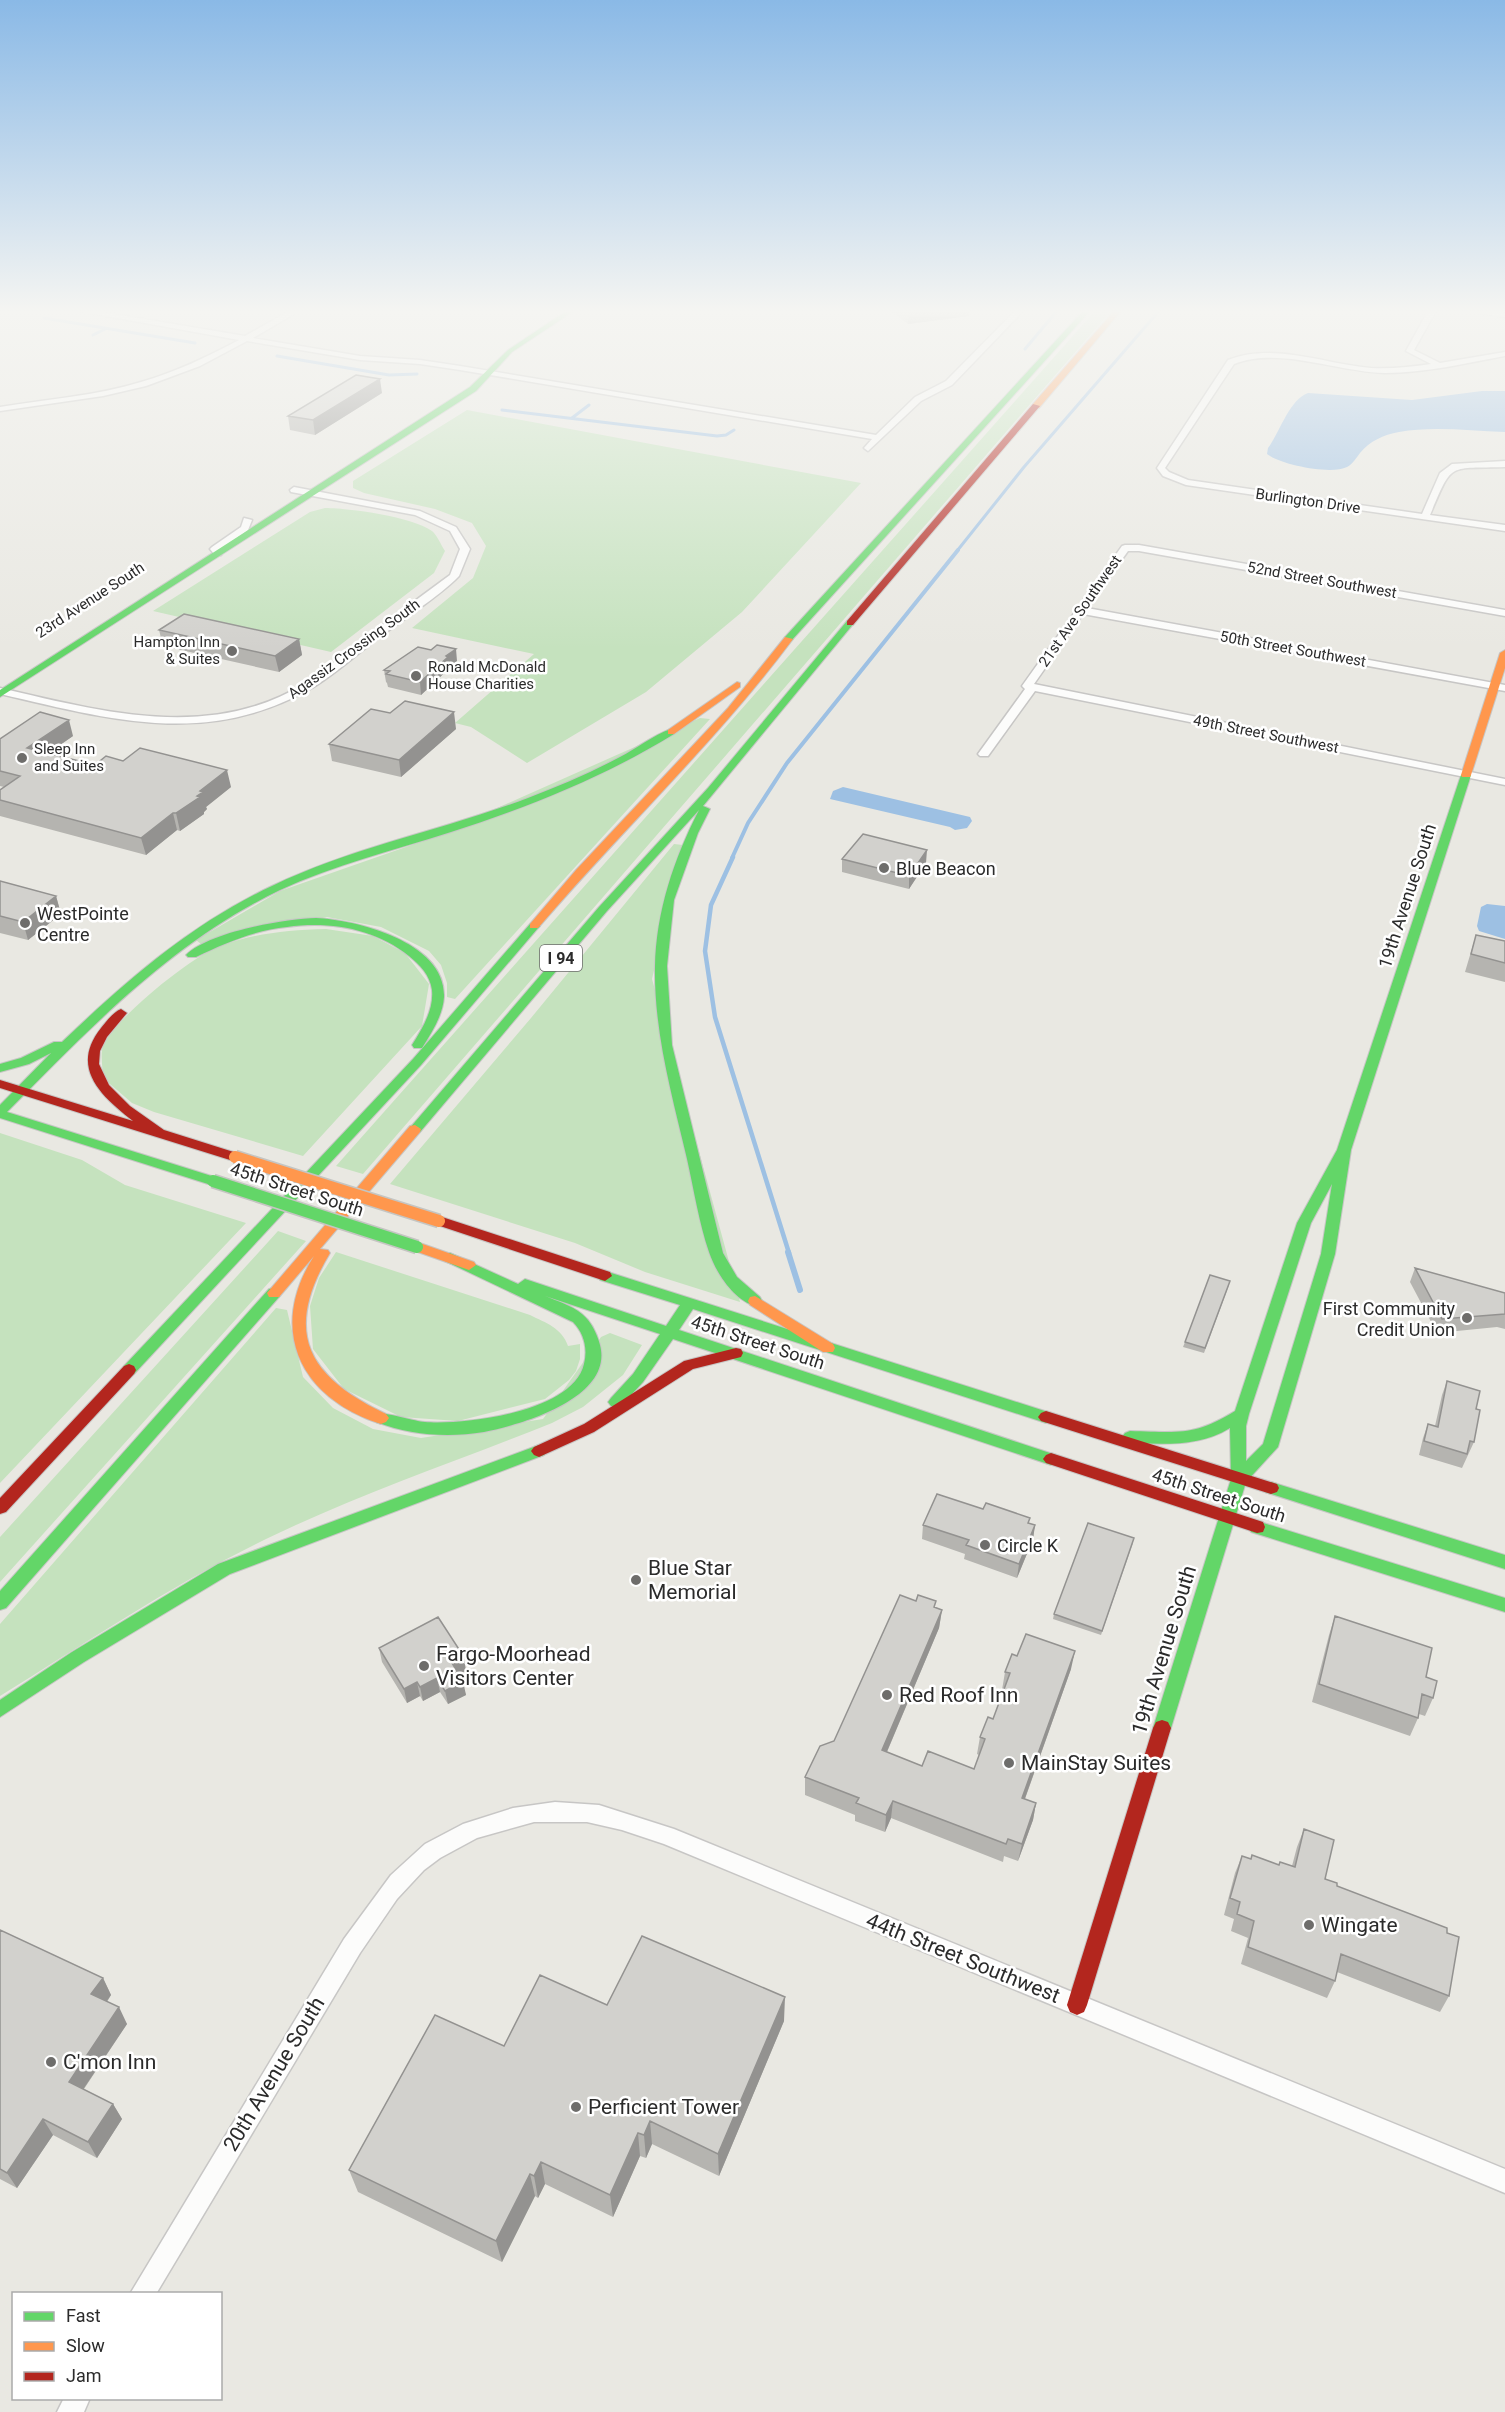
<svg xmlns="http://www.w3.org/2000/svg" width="1505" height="2412" viewBox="0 0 1505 2412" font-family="Roboto,sans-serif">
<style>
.green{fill:#c5e2be}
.water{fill:#9dc0e3}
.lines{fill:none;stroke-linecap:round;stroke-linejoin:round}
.stream-far3{stroke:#9dc0e3;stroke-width:3}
.stream-far2{stroke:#9dc0e3;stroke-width:4}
.stream-far1{stroke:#9dc0e3;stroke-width:4.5}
.stream{stroke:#9dc0e3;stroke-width:6}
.street-casing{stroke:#c7c6c5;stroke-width:3}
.fast-casing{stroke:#c7c6c5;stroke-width:2}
.slow-casing{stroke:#c7c6c5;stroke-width:2}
.jam-casing{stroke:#c7c6c5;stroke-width:2}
.street{fill:#fcfcfb;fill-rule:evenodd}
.fast{fill:#63d668;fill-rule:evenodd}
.slow{fill:#ff974d;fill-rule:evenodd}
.jam{fill:#b3261e;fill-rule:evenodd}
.fast-bridge-casing{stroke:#c5c5c2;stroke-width:15;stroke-linecap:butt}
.slow-bridge-casing{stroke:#c5c5c2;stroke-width:15;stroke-linecap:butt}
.fast-bridge{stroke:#63d668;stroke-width:12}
.slow-bridge{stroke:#ff974d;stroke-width:12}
.wall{fill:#b5b4b0}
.shaded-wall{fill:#939290}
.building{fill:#d2d1cd;stroke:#939290;stroke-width:1.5}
.poi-dot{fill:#6e6d6b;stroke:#fff;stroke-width:2}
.labels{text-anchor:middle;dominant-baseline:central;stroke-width:5;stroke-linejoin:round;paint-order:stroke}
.far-street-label{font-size:15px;fill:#2b2b2b;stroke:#fff}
.far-poi-label{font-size:15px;fill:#2b2b2b;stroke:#fff;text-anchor:start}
.shield{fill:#fff;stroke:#6b6b6b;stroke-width:1.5}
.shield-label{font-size:16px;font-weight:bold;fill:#2b2b2b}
.poi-label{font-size:18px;fill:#2b2b2b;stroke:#fff;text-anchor:start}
.street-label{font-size:18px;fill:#2b2b2b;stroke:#fff}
.near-poi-label{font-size:21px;fill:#2b2b2b;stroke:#fff;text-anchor:start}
.near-street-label{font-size:21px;fill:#2b2b2b;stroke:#fff}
</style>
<rect width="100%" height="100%" fill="#e9e8e2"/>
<path class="green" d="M1095 311H1111L363 1174 336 1166Z
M467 410 861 483 742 612 646 692 527 763 471 727 455 723 534 654 412 628 473 578 486 546 472 523 435 509 364 493 353 488V481Z
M325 508C349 508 413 517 432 531 437 535 441 545 445 551L434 573 331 652 153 611 310 512Z
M700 718 710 719 455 999 447 997V983L441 965 429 951 381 927 327 917 201 944 196 940 280 891 423 841Z
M674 844 683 845 652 979 740 1302 645 1272 575 1243 390 1184 531 1018Z
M326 929 373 936 405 953 429 984 422 1026 303 1156 154 1112 132 1103 103 1078C103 1069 100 1055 103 1046 114 1019 193 955 222 945 258 933 288 930 326 929Z
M0 1133 82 1160 125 1185 246 1223 0 1483Z
M278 1231 306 1241 0 1582V1537Z
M336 1252 530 1315C546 1323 562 1328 568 1346L580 1344V1359L576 1371 569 1380 545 1399 458 1421 401 1417 344 1389 313 1349 310 1306 319 1278Z
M276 1308 287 1310 303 1377 333 1408 373 1429 421 1438 543 1419 601 1337 610 1333 642 1345 623 1375 583 1407 552 1423C457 1461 359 1494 266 1539 173 1584 87 1642 0 1696V1624Z"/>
<path class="water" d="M1482 391H1505V432C1470 431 1433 426 1399 432 1383 435 1370 441 1360 453 1356 458 1353 464 1347 467 1331 475 1281 465 1267 454L1268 448C1280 432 1289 400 1308 393L1412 400Z
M843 787 970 817 972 821 967 828 955 830 950 827 830 799 833 791Z
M1487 904 1505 906V939L1479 931 1477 926 1481 907Z"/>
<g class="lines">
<path class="stream-far3" d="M44 318 195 343
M93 335 105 329
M1025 349 1057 311
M277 356 389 375 417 374
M502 410 717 436 726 435 734 430
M572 418 589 405
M957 551 1024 467 1159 311"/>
<path class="stream-far2" d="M732 858 748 823 787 763 958 550"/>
<path class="stream-far1" d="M733 857 711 905 705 951 715 1017 789 1253"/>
<path class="stream" d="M788 1252 800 1290"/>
<defs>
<path id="street" d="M78 311H96L245 336 289 311H299L253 338 360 356 420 360 460 366 876 435 915 397 946 381 1015 311H1023L952 385 921 401 868 451 864 448 872 439 460 370 420 364 360 360 247 341 200 366 146 386 103 396 0 411V407C47 399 96 396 141 382 176 372 207 357 239 340Z
M1428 311H1436L1414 350 1440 363 1505 352V356C1466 363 1425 373 1385 373 1338 372 1278 346 1234 364L1165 468 1169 472 1188 480 1422 514 1440 473 1452 464 1505 461V467C1447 469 1453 461 1430 515L1505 525V531L1186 485 1163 476 1157 468 1228 360C1274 342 1324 364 1371 368 1391 369 1411 367 1431 364L1406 351Z
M1474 311 1505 313V317L1478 313Z
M294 487 420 511 456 527 470 549 459 576C439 597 400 621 376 640 354 656 333 676 310 689 205 748 109 719 0 694V688C100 711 209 742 304 684 321 674 336 660 352 648 384 624 417 599 450 575L460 549 450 531 415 515 291 492 290 490Z
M244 518 252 520 248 530 220 550 221 555H215L210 549 212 547 241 527Z
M1125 545H1139L1505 610V616L1139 551H1128L1087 608 1505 685V691L1083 614 1034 684 1505 779V785L1035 691 988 756H980L978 754 1025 689 1022 686 1122 546Z
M555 1802 599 1805 674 1829 1505 2169V2193L664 1844 622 1830 587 1822H534L477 1838 440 1858 424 1870 397 1899 360 1953 156 2294H130L344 1939 391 1875 425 1844 463 1824 513 1808Z
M64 2398H90L84 2412H57Z"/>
<path id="fast" d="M566 311H574L512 352 476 391 0 697V690L470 387 508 350Z
M1083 311H1090L791 641H785V637Z
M847 621 854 623 703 806 710 809 698 833 674 900 667 966 672 1045 723 1253 737 1277 760 1297 762 1301 760 1305 755 1306C734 1300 716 1273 709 1252 699 1223 694 1190 687 1159 672 1095 654 1033 655 967 656 911 674 859 699 810L607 911 420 1132 415 1133 409 1129 599 907 708 788Z
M671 729 674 730V734C604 777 529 807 451 832 394 850 334 865 280 890 172 942 90 1028 7 1112L218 1178 220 1181 218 1184H208L0 1118V1105L51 1053 29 1064 0 1072V1064L21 1058 54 1042H62C126 981 191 924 272 886 353 847 444 830 528 798 559 786 590 773 620 757 636 749 653 735 671 729Z
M1466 772 1471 775 1351 1150 1335 1254 1278 1447 1246 1482 1171 1728 1168 1734 1162 1736 1156 1734 1153 1728 1231 1479 1230 1428C1200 1447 1165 1444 1130 1443L1125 1441 1122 1437 1125 1433 1130 1431C1177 1432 1193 1437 1235 1411L1297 1223 1337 1150 1461 775ZM1332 1184 1321 1254 1263 1444 1246 1461V1426L1249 1414 1311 1223Z
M316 918C357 920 446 942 444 997 443 1015 432 1032 422 1048H414L412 1045C422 1029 434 1010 432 990 430 975 420 965 409 956 375 929 331 921 287 927 255 930 225 943 196 957H188L186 955C209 932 284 919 316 918Z
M534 923 540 926 538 928 421 1065 134 1374H124L122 1370 124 1366 413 1059 530 924Z
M450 1253 518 1284 525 1279 666 1326 680 1305 600 1280 598 1276 605 1271 1051 1413 1054 1417 1051 1421 1046 1423 693 1309 679 1330 1056 1455 1059 1459 1056 1463 1051 1465 673 1339 643 1382 621 1406H611L608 1402 611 1398 633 1374 660 1334 545 1296C557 1301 571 1305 582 1314 591 1321 597 1334 600 1345 614 1398 521 1425 484 1432 447 1438 410 1435 376 1422L373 1418 376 1414C384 1411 413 1421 425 1422 465 1425 573 1412 584 1364 588 1349 584 1333 573 1322L445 1261 443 1258 445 1255Z
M274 1288 279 1289 281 1293 279 1297 6 1608 0 1610V1591L269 1289Z
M539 1445 544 1447 547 1451 544 1455 230 1574 84 1662 0 1717V1700L72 1652 218 1564Z
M1271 1482 1505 1555V1569L1265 1492 1263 1488 1265 1484Z
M1257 1521 1505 1598V1612L1251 1532 1249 1527 1251 1522Z"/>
<path id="slow" d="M1114 311H1121L1039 408H1033V404Z
M785 637 793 639C716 742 621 831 538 928H530V924L576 870 728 708Z
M1505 650V668L1471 775 1470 777H1462L1461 775 1500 653Z
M737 682 740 683V687L674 734H668V730Z
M415 1125 421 1129 420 1132 320 1249 328 1250 330 1253C282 1333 308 1377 386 1414L389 1418 386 1422 381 1424C300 1398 267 1330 314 1256L279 1297H269L267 1293 410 1126Z
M417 1242 474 1262 476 1265 469 1270 412 1250 410 1247 412 1244Z
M755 1296 833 1344 835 1348 833 1352H823L750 1305 748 1301 750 1297Z"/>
<path id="jam" d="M1033 404 1040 406 853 625H847V621Z
M121 1009 127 1013 107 1037 100 1051 99 1064 109 1085 130 1106 164 1130 240 1154 242 1157 240 1160H230L0 1088V1080L133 1121C102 1097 69 1068 101 1028 106 1022 113 1012 121 1009Z
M439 1216 610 1272 612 1276 605 1281 434 1224 432 1221 434 1218Z
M736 1348 741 1349 743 1353 741 1357 693 1369 594 1432 539 1457 534 1455 531 1451 534 1447 584 1424 684 1361Z
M129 1364 134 1366 136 1370 134 1374 6 1512 0 1514V1498L124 1366Z
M1046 1411 1277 1484 1279 1488 1277 1492 1271 1494 1041 1421 1038 1417 1041 1413Z
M1051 1453 1263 1522 1265 1527 1263 1532 1257 1533 1046 1463 1043 1459 1046 1455Z
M1162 1720 1168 1722 1171 1728 1087 2005 1084 2012 1077 2015 1070 2012 1067 2005 1153 1728 1156 1722Z"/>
</defs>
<use href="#street" class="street-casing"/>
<use href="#fast" class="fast-casing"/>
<use href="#slow" class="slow-casing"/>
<use href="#jam" class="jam-casing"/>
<use href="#street" class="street"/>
<use href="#fast" class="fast"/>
<use href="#slow" class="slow"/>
<use href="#jam" class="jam"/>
<defs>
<path id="fast-bridge" d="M213 1181 417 1247"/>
<path id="slow-bridge" d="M235 1157 439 1221"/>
</defs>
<use href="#fast-bridge" class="fast-bridge-casing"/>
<use href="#slow-bridge" class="slow-bridge-casing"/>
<use href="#fast-bridge" class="fast-bridge"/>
<use href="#slow-bridge" class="slow-bridge"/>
</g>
<path class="wall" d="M890 311H969V316L908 324Z
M382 393 315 435 290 430 288 416Z
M159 630 299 639 302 655 279 672 163 646Z
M457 661 421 695 388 687 387 683 386 682 384 670Z
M390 713 456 729 401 777 332 761 329 744Z
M73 736 49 753 95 765 231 787 206 807 207 809 204 812V814L180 831 177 830 146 855 0 816V790L4 787 0 786V739Z
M842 859 926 863 909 889 842 872Z
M0 881 56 896 61 914 28 940 0 933Z
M1476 935 1505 941V982L1465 972Z
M1415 1268 1505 1293V1329L1497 1327 1437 1333 1410 1282Z
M1229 1285 1204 1353 1183 1347 1185 1342Z
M1447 1381 1476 1409 1474 1442 1462 1468 1419 1455 1423 1438 1428 1424 1435 1426 1442 1395Z
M983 1509 1035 1525 1033 1539 1017 1578 964 1559 965 1554 922 1539 923 1525Z
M1133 1543 1101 1635 1053 1619 1054 1614Z
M916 1601 942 1610 939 1628 887 1752 922 1766 974 1769 979 1755 977 1754 980 1737 993 1719 1004 1690H1002L1005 1672 1017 1656 1071 1669 1025 1799 1036 1803 1033 1820 1018 1861 1004 1856 1003 1862 891 1818 885 1832 855 1821V1815L805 1795V1777L834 1741Z
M1335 1616 1426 1677 1433 1698 1425 1716 1419 1714 1418 1718 1410 1736 1312 1702 1329 1635Z
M379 1648 466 1671 459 1675 466 1695 448 1704 440 1692 423 1701 420 1696 407 1703 382 1662Z
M1304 1829 1325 1879 1337 1886 1447 1933 1449 1996 1440 2012 1337 1972 1335 1981 1327 1998 1241 1964 1248 1938 1231 1931 1234 1919 1224 1915 1235 1873 1242 1856 1251 1859 1252 1855 1279 1865 1292 1866 1297 1847Z
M0 1930 103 1978 111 1995 107 2002 127 2024 84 2089 113 2104 122 2119 97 2158 53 2135 17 2188 0 2179Z
M607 2005 784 2021 719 2176 652 2144 646 2158 640 2156 613 2217 545 2184 538 2198 535 2196 502 2262 358 2192 349 2170 504 2046Z"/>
<path class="shaded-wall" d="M909 311H969V316L908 324Z
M380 379 382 393 315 435 313 420Z
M299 639 302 655 279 672 275 656Z
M456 649 457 661 421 695 420 682 446 656Z
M454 712 456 729 401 777 399 760Z
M69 720 73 736 32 764 27 748Z
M227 770 231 787 206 807 207 809 204 812V814L180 831 176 813 197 796 200 791Z
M173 813 177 830 146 855 141 838Z
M927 850 926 863 909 889V876Z
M56 896 61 914 28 940 23 922Z
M1035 1525 1033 1539 1017 1578 1019 1564Z
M942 1610 939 1628 880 1768 882 1750Z
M1075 1651 1071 1669 1019 1815 1022 1798Z
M464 1657 466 1671 455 1677 452 1663Z
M437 1678 440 1692 423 1701 420 1687Z
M463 1681 466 1695 448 1704 445 1691Z
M417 1682 420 1696 407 1703 404 1689Z
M893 1801 891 1818 885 1832 886 1815Z
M1036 1803 1033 1820 1018 1861 1022 1844Z
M103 1978 111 1995 100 2011 91 1994Z
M785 1997 784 2021 719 2176 718 2154Z
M119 2007 127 2024 78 2097 69 2082Z
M113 2104 122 2119 97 2158 88 2142Z
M43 2119 53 2135 17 2188 7 2173Z
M650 2121 652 2144 646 2158 644 2135Z
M638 2133 640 2156 613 2217 610 2195Z
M541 2162 545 2184 538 2198 534 2176Z
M530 2174 535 2196 502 2262 496 2241Z"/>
<path class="building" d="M356 375 380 379 313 420 288 416Z
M184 614 299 639 275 656 159 630Z
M437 645 456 649 446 656 448 657 420 682 386 674 390 671 384 670 418 647 431 650Z
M405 701 454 712 399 760 329 744 371 709 390 713Z
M40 712 69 720 27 748 95 765 106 756 123 761 140 748 227 770 200 791 203 792 197 796 200 797 176 813H173L141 838 0 800V790L20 776 0 771V739Z
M863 834 927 850 909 876 842 859Z
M0 881 56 896 23 922 0 916Z
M1476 935 1505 941V963L1471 954Z
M1415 1268 1505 1293V1314L1442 1319Z
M1210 1275 1230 1281 1205 1348 1185 1342Z
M1447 1381 1480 1391 1476 1409 1480 1410 1474 1442 1470 1441 1467 1454 1424 1441 1428 1424 1438 1427Z
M937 1494 983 1509 986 1503 1030 1518 1028 1523 1035 1525 1019 1564 966 1545 969 1540 923 1525Z
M1088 1523 1134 1538 1102 1631 1054 1614Z
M900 1595 916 1601 918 1595 936 1601 934 1607 942 1610 882 1750 922 1766 928 1751 974 1769 985 1739 980 1737 988 1717 993 1719 1010 1673 1005 1672 1012 1654 1017 1656 1026 1634 1075 1651 1022 1798 1036 1803 1022 1844 1008 1839 1006 1844 893 1801 886 1815 856 1803 859 1798 805 1777 820 1746 834 1741Z
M1335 1616 1432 1648 1426 1677 1437 1681 1433 1698 1422 1694 1418 1718 1319 1684Z
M438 1617 464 1657 452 1663 463 1681 445 1691 437 1678 420 1687 417 1682 404 1689 379 1648Z
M1304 1829 1334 1840 1325 1879 1337 1883V1886L1447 1928V1933L1459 1937 1449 1996 1341 1954 1335 1981 1248 1947 1254 1921 1237 1914 1240 1902 1230 1898 1242 1856 1251 1859 1252 1855 1279 1865 1280 1862 1295 1867Z
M0 1930 103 1978 91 1994 119 2007 69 2082 113 2104 88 2142 43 2119 7 2173 0 2169Z
M642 1936 785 1997 718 2154 650 2121 644 2135 638 2133 610 2195 541 2162 534 2176 530 2174 496 2241 349 2170 435 2015 504 2046 540 1975 607 2005Z"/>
<linearGradient id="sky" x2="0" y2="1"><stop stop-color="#8ab9e6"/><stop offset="0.48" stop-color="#f5f5f2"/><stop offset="1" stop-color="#f5f5f2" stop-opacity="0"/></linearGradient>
<rect width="1505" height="649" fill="url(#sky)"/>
<g class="poi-dot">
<circle cx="232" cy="651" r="6"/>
<circle cx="416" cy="676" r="6"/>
<circle cx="22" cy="758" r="6"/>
<circle cx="884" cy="868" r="6"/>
<circle cx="25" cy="923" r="6"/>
<circle cx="1467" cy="1318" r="6"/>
<circle cx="985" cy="1545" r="6"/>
<circle cx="636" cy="1580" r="6"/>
<circle cx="424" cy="1666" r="6"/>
<circle cx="887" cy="1695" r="6"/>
<circle cx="1009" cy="1763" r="6"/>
<circle cx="1309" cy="1925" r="6"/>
<circle cx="51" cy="2062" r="6"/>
<circle cx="576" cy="2107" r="6"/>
</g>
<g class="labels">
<g class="far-street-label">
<text transform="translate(1308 501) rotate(8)">Burlington Drive</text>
<text transform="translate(1322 580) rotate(10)">52nd Street Southwest</text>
<text transform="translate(90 600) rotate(-33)">23rd Avenue South</text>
<text transform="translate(1080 611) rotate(-55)">21st Ave Southwest</text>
<text transform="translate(354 649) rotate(-36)">Agassiz Crossing South</text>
<text transform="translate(1293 649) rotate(10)">50th Street Southwest</text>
<text transform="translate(1266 734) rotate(11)">49th Street Southwest</text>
</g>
<g class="far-poi-label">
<text x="220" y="642" text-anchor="end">Hampton Inn<tspan x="220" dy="17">&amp; Suites</tspan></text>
<text x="428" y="667">Ronald McDonald<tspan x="428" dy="17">House Charities</tspan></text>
<text x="34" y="749">Sleep Inn<tspan x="34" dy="17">and Suites</tspan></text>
</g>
<rect class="shield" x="540" y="945" width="42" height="26" rx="4.5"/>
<g class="shield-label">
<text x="561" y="958">I 94</text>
</g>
<g class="poi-label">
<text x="896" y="868">Blue Beacon</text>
<text x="37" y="913">WestPointe<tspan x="37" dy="21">Centre</tspan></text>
<text x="1455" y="1308" text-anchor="end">First Community<tspan x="1455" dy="21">Credit Union</tspan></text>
<text x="997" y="1545">Circle K</text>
</g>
<g class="street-label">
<text transform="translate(1407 896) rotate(-72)">19th Avenue South</text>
<text transform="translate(297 1189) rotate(18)">45th Street South</text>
<text transform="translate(758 1342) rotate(18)">45th Street South</text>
<text transform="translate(1219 1495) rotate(18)">45th Street South</text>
</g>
<g class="near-poi-label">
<text x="648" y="1568">Blue Star<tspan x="648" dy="24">Memorial</tspan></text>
<text x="436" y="1654">Fargo-Moorhead<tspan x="436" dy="24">Visitors Center</tspan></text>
<text x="899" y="1695">Red Roof Inn</text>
<text x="1021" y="1763">MainStay Suites</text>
<text x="1321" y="1925">Wingate</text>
<text x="63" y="2062">C'mon Inn</text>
<text x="588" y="2107">Perficient Tower</text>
</g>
<g class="near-street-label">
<text transform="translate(1164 1650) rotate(-73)">19th Avenue South</text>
<text transform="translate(963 1958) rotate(22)">44th Street Southwest</text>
<text transform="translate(274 2074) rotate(-59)">20th Avenue South</text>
</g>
</g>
<rect x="12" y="2292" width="210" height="108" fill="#ffffff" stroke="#aaaaaa" stroke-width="1.5"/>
<rect x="24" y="2312" width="30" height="9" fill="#63d668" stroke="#aaaaaa" stroke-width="1.5"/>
<text x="66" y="2322" font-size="18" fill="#2b2b2b">Fast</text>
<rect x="24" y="2342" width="30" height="9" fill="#ff974d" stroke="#aaaaaa" stroke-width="1.5"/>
<text x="66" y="2352" font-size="18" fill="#2b2b2b">Slow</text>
<rect x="24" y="2372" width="30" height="9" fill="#b3261e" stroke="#aaaaaa" stroke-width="1.5"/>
<text x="66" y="2382" font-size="18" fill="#2b2b2b">Jam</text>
</svg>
